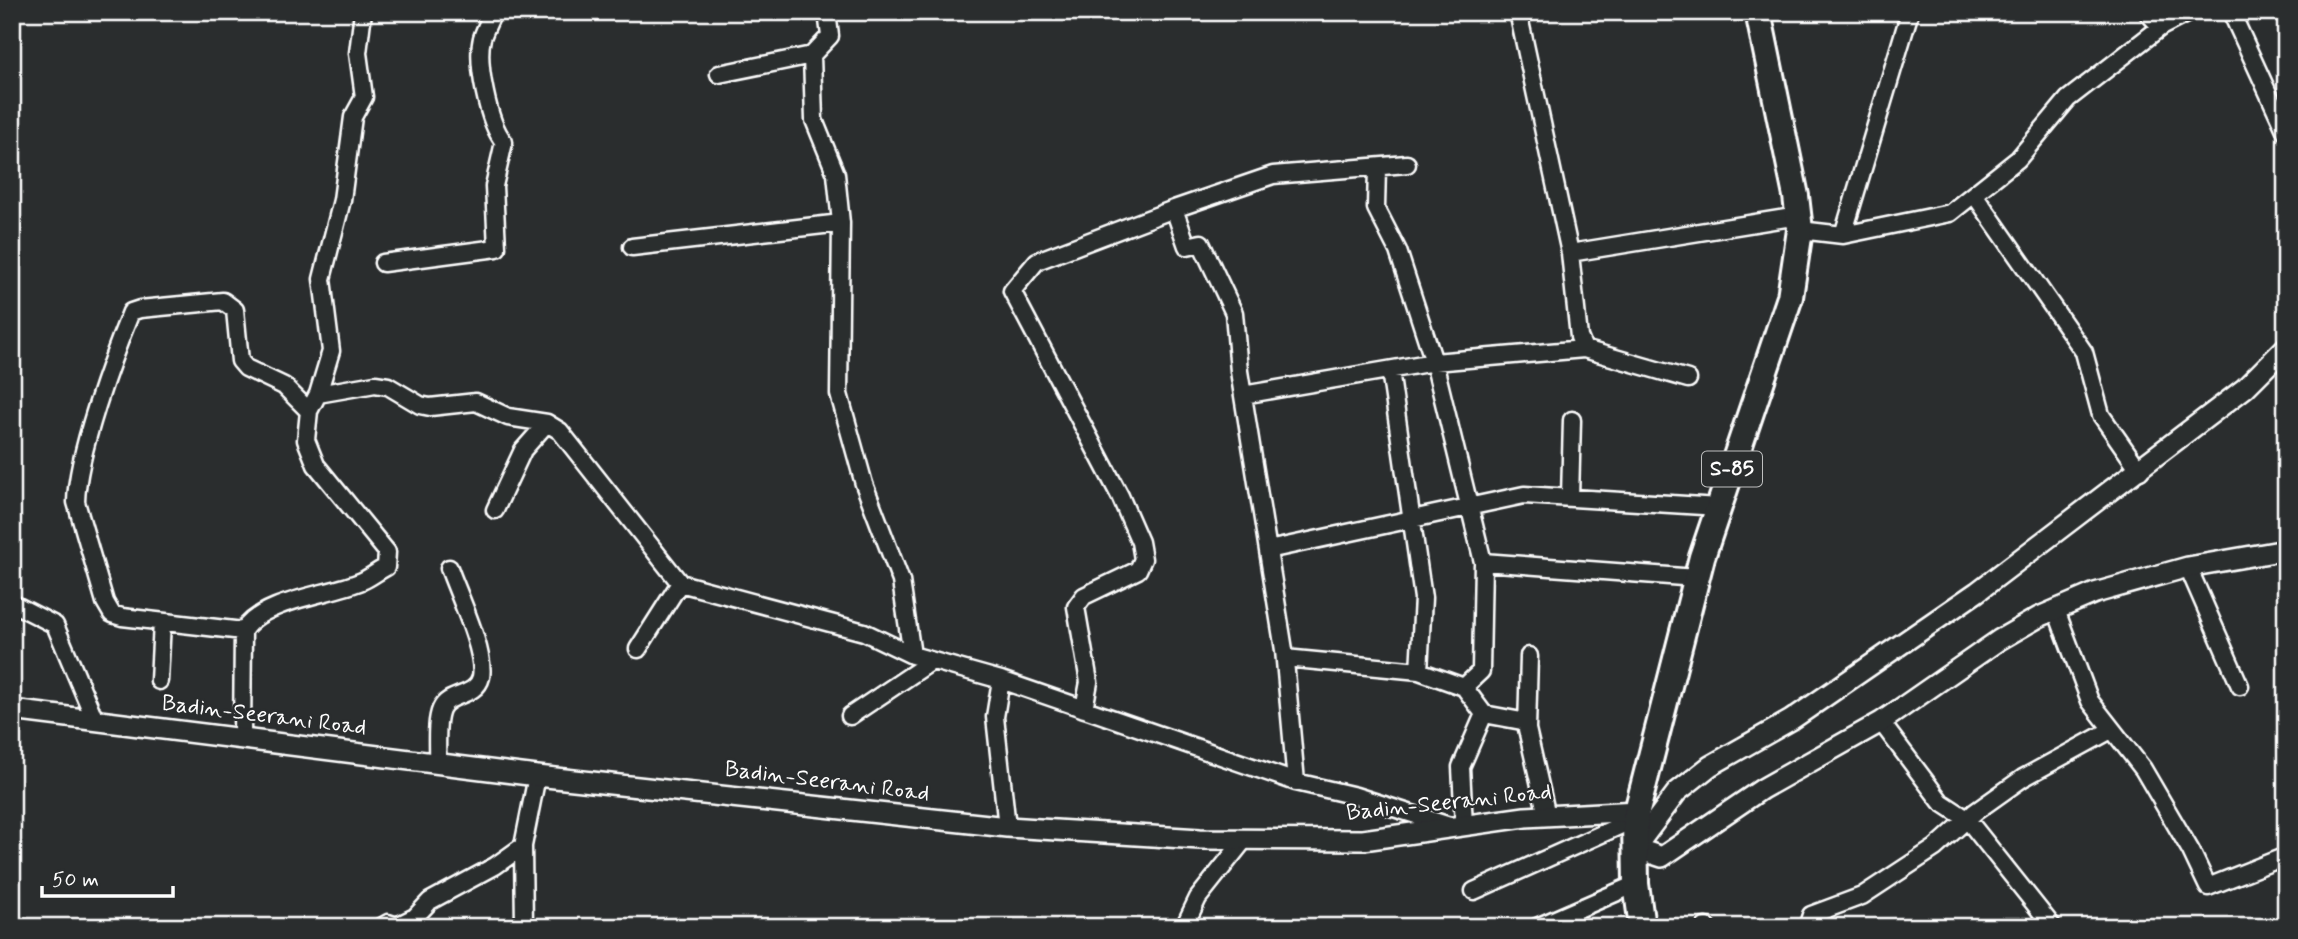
<svg xmlns="http://www.w3.org/2000/svg" width="2298" height="939" viewBox="0 0 2298 939" font-family="Mynerve,sans-serif">
<style>
.lines{fill:none;stroke-linecap:round;stroke-linejoin:round}
.minor-casing{stroke:#fff;stroke-width:21}
.tertiary-casing{stroke:#fff;stroke-width:24}
.primary-casing{stroke:#fff;stroke-width:30}
.minor{stroke:#2a2d2e;stroke-width:16}
.tertiary{stroke:#2a2d2e;stroke-width:19}
.primary{stroke:#2a2d2e;stroke-width:24}
.labels{text-anchor:middle;dominant-baseline:central;stroke-width:5;stroke-linejoin:round;paint-order:stroke}
.shield{fill:#2a2d2e;stroke:#bfc0c0;stroke-width:2}
.shield-label{font-size:21px;font-weight:bold;fill:#fff}
.street-label{font-size:23px;fill:#fff;stroke:#2a2d2e}
</style>
<rect width="100%" height="100%" fill="#2a2d2e"/>
<filter id="ink" filterUnits="userSpaceOnUse"><feTurbulence type="fractalNoise" baseFrequency=".0143" numOctaves="2"/><feDisplacementMap in="SourceGraphic" scale="14" xChannelSelector="R" yChannelSelector="G"/><feConvolveMatrix kernelMatrix="1 2 1 2 8 2 1 2 1" color-interpolation-filters="sRGB"/></filter>
<g filter="url(#ink)">
<g class="lines">
<defs>
<path id="minor" d="M827 12 830 36 812 55 814 120 836 174 841 223 839 394 864 484 901 581 912 655
M1518 12 1570 253 1579 337 1584 349
M2147 12 2161 27
M2231 12 2286 132
M719 74 812 55
M1377 167 1376 208 1398 251 1434 362 1483 562 1481 671 1464 687
M1974 194 2084 352 2101 415 2140 471
M1174 209 1273 175 1407 164
M1800 230 1843 235 1950 213 2018 159 2068 99 2161 27 2190 12
M1843 235 1910 12
M632 247 841 223
M1570 253 1798 216
M383 263 497 248 494 186 504 142C488 123 476 62 482 38 485 29 490 20 493 12
M1390 370 1423 598 1419 671
M318 394 375 384 388 386 420 405 430 407 476 402 508 417 547 423 560 431 680 583 864 632 912 655 1001 680 1296 782 1356 796 1450 826
M1243 395 1434 362 1584 349 1688 379
M1570 498 1572 420
M495 510 523 450 547 423
M1268 550 1524 495 1719 507
M1483 562 1696 578
M2188 567 2240 686
M12 603 55 625 95 720
M2056 610 2090 701 2143 769 2191 851 2208 887 2286 856
M243 631 122 617 112 614 105 602 76 502C77 454 112 358 131 312L140 309 223 301 235 310 240 361 246 368 284 386 309 411
M638 649 680 583
M1529 656 1527 729 1547 816
M1285 658 1419 671 1464 687 1484 714 1527 722
M1001 680 995 717 1007 827
M159 681 162 622
M1084 709 1089 682 1076 607 1084 596 1138 570 1143 559 1140 542 1120 496 1012 291 1037 261 1174 209 1187 246 1201 243 1234 313 1239 371 1284 650 1296 782
M850 716 932 661
M1881 722 1941 802 1967 819 2053 927
M242 738 243 631C261 600 330 595 362 581 371 577 378 571 386 567L387 552 316 465 306 440 309 411 318 394 331 351 322 279 342 200 353 117 364 97 358 53 363 12
M437 763C438 747 435 723 441 709 448 692 476 698 481 677 486 652 458 594 449 568
M1464 826 1461 767 1484 714
M523 846 524 927
M1474 891 1635 819
M381 927 388 923 397 926 415 917 430 901 495 866 523 846 537 776
M1184 927 1198 898 1245 839
M1537 927 1636 884
M1705 927H1707
M1807 927 1811 915 1862 896 1935 848 1975 812 2023 778 2111 730"/>
<path id="tertiary" d="M2286 347 2245 388 1977 592 1791 720 1710 766 1677 792 1635 848 1662 857 1762 789 1881 722 1999 640 2039 617 2095 593 2188 567 2286 550
M12 710 537 776 1007 827 1200 839 1363 840 1525 817 1638 811"/>
<path id="primary" d="M1642 927 1636 884 1635 819 1702 557 1790 297 1800 230 1796 196 1758 12"/>
</defs>
<use href="#minor" class="minor-casing"/>
<use href="#tertiary" class="tertiary-casing"/>
<use href="#primary" class="primary-casing"/>
<use href="#minor" class="minor"/>
<use href="#tertiary" class="tertiary"/>
<use href="#primary" class="primary"/>
</g>
</g>
<g class="labels">
<rect class="shield" x="1702" y="451.5" width="60" height="35" rx="5"/>
<g class="shield-label">
<text x="1732" y="469">S-85</text>
</g>
<g class="street-label">
<text transform="translate(264 716) rotate(7)">Badin-Seerani Road</text>
<text transform="translate(827 782) rotate(7)">Badin-Seerani Road</text>
<text transform="translate(1449 803) rotate(-6)">Badin-Seerani Road</text>
</g>
</g>
<rect width="2298" height="939" fill="none" stroke="#2a2d2e" stroke-width="42"/>
<rect x="21" y="21" width="2256" height="897" fill="none" stroke="#fff" stroke-width="2.5" filter="url(#ink)"/>
<path d="M42 886v10h131v-10" fill="none" stroke="#ffffff" stroke-width="3.5"/>
<text x="52" y="886" font-size="21" fill="#ffffff" stroke="#2a2d2e" stroke-width="5" paint-order="stroke">50 m</text>
</svg>
